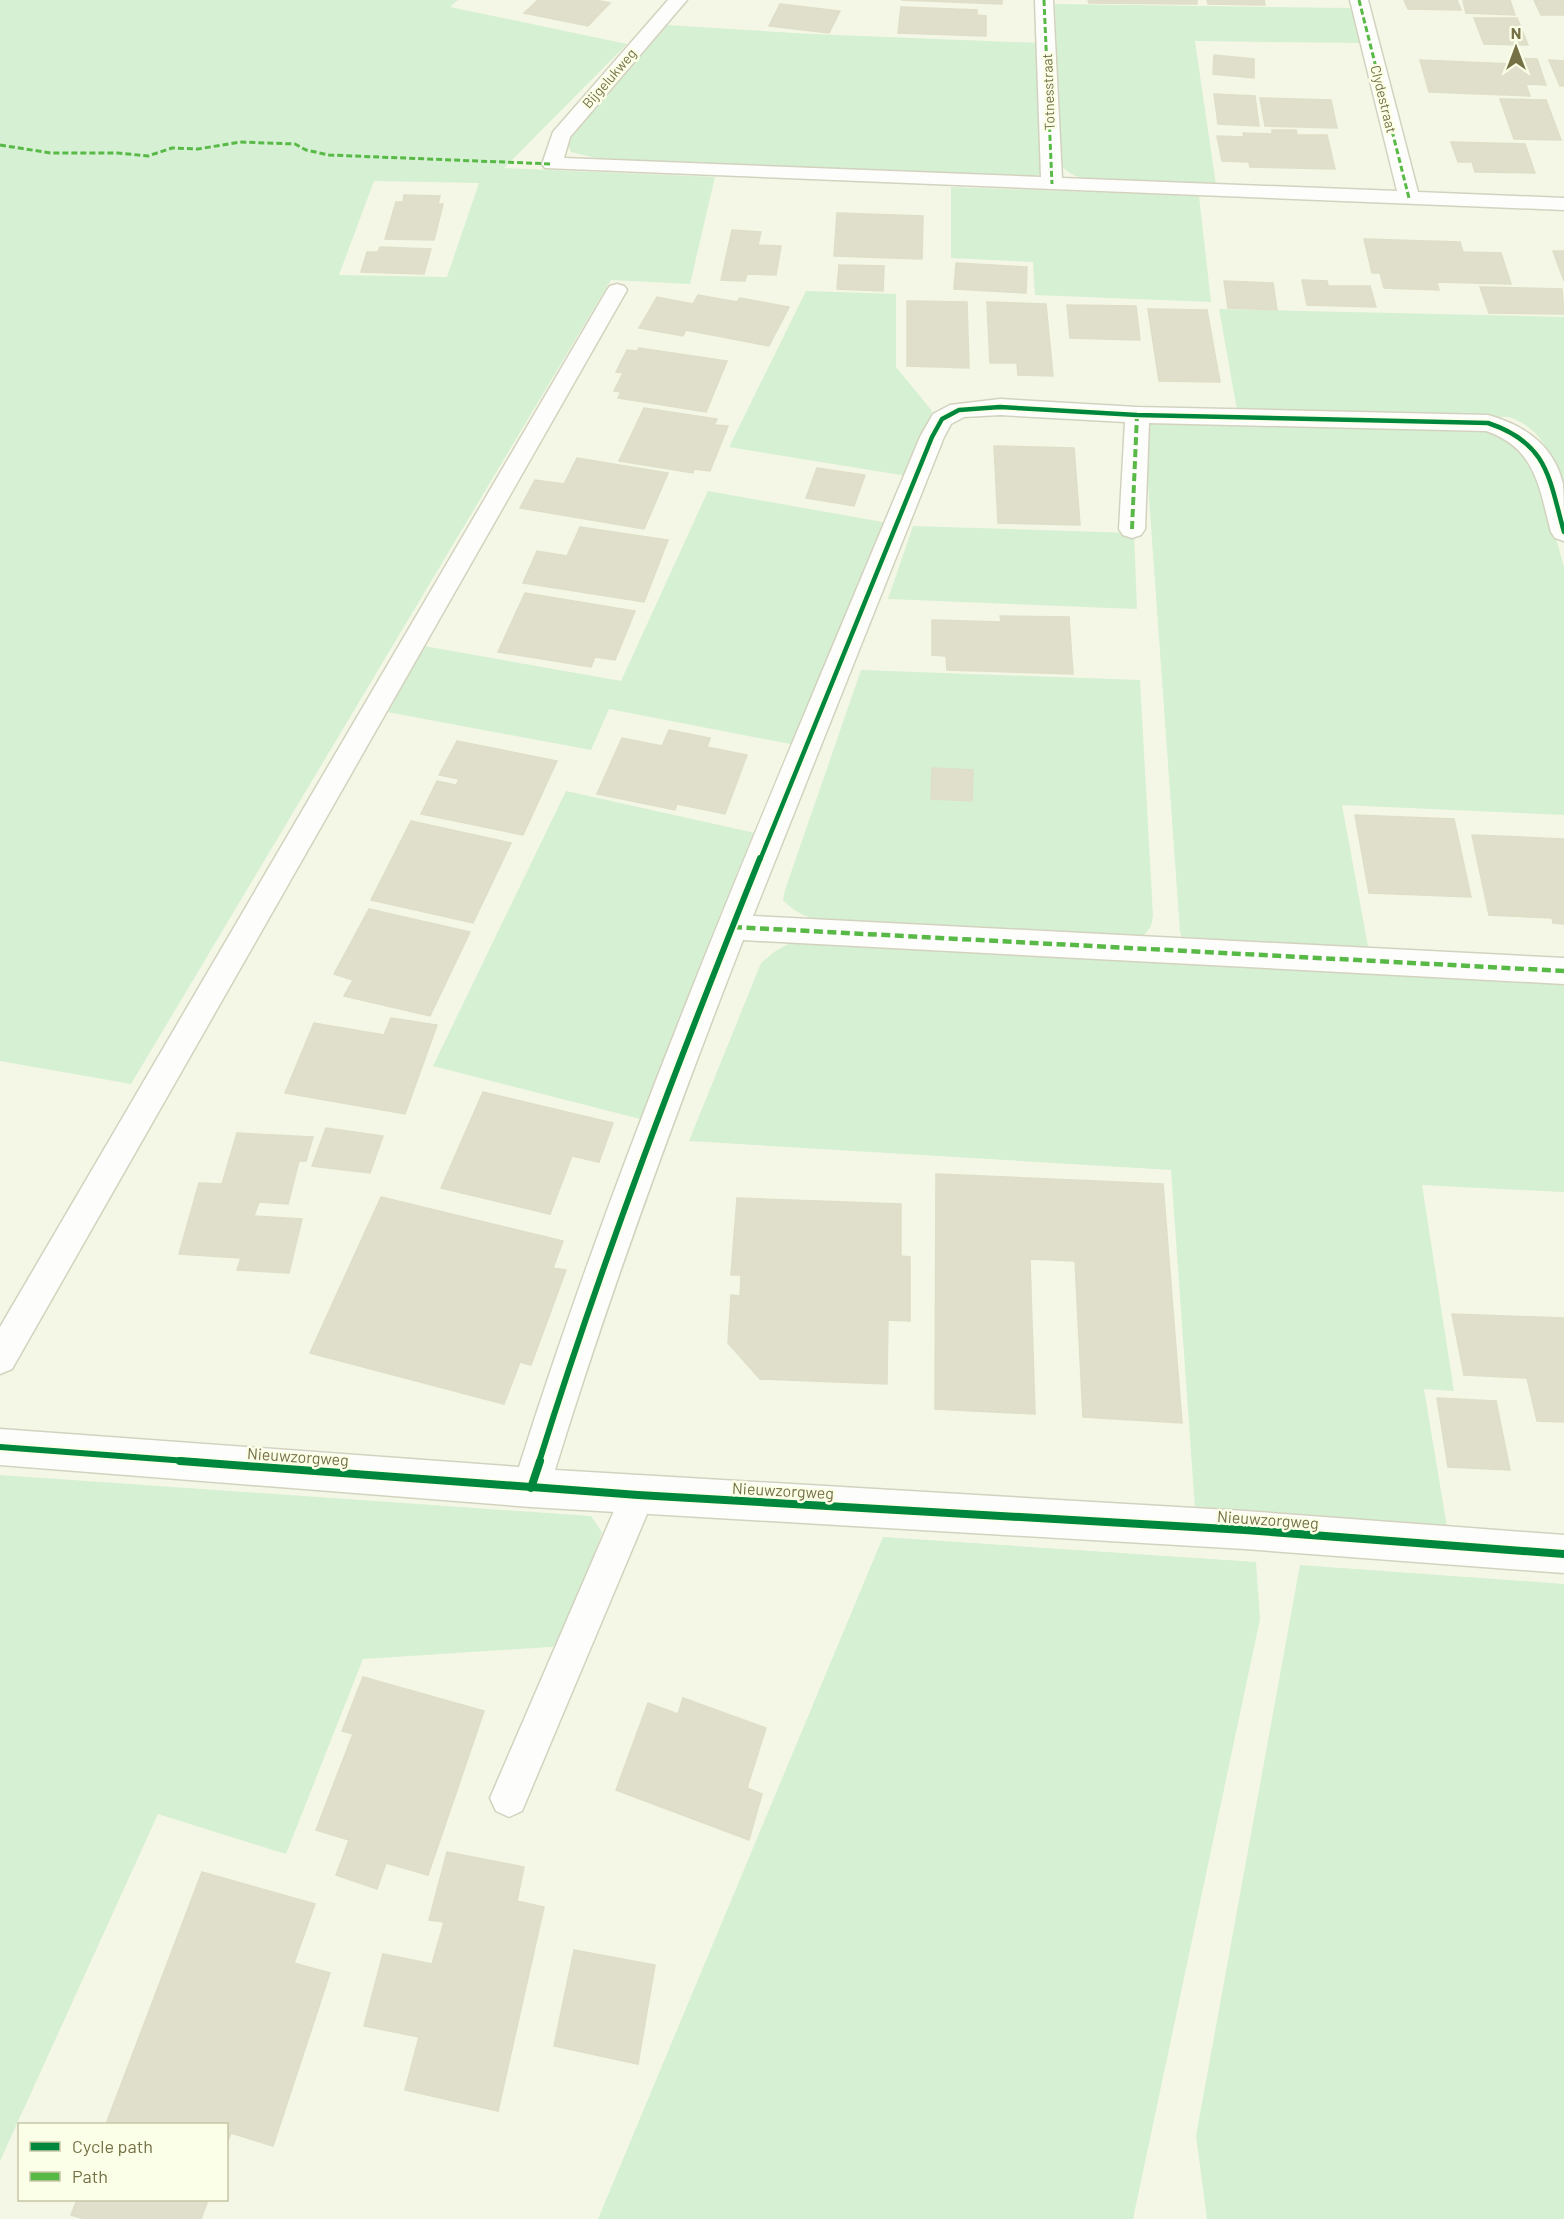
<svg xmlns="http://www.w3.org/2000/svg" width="1564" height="2219" viewBox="0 0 1564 2219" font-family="Barlow,sans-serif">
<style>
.green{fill:#d6f0d3;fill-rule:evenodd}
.building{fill:#e0dfcb;stroke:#dfdec8;stroke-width:1.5}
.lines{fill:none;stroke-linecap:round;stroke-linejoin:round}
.service-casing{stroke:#d3d2bf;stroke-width:3}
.minor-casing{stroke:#d3d2bf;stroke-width:3}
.service{fill:#fdfefb;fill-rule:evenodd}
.minor{fill:#fdfefb;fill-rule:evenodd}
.quiet-far2{stroke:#58b947;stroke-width:3;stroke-dasharray:6 3;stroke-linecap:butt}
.quiet-far1{stroke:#58b947;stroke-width:4;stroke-dasharray:8 4;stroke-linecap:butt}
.quiet{stroke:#58b947;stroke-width:4.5;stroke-dasharray:9 4.5;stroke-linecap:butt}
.cycleway-far2-casing{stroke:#fcffe7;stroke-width:8}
.cycleway-far1-casing{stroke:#fcffe7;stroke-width:10}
.cycleway-casing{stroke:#fcffe7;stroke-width:11}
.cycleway-far2{stroke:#00873e;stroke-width:4.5}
.cycleway-far1{stroke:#00873e;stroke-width:6}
.cycleway{stroke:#00873e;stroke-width:8}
.labels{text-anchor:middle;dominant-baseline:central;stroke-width:5;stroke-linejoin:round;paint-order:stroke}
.far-street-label{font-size:14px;fill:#757046;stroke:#fcffe7}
.street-label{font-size:16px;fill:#757046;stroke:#fcffe7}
</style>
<rect width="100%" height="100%" fill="#f4f7e6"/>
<g class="green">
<path d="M0 0H458L450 7 627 44 504 168 715 177 690 284 611 280 131 1084 0 1061ZM374 181 479 183 447 277 339 275Z"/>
<path d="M1055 4 1354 8 1361 43 1195 41 1216 185 1094 181C1080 178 1070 176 1061 165Z"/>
<polygon points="667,25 812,34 1040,43 1043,174 1020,179 596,158 571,152 568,144 569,136 623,69"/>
<polygon points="951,187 1199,196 1211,302 1035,295 1033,262 951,258"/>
<polygon points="806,291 896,294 896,367 932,411 907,476 729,447"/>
<path d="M1219 309 1564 317V500C1554 463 1548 431 1509 417L1237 410Z"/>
<polygon points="1148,421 1461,429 1491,432 1512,439 1536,468 1564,567 1564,815 1342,805 1369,952 1183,940 1180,932 1144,428"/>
<polygon points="708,491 894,524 816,749 609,709 591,750 387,712 424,646 621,681"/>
<polygon points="913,526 1134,533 1137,609 888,599"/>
<path d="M861 670 1140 680 1153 916 1151 926 1143 937 828 923C809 918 796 914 783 900L785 890Z"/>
<polygon points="566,791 777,838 668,1126 433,1066"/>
<polygon points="792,942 1564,980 1564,1192 1422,1185 1454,1391 1424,1389 1447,1527 1195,1508 1171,1170 689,1141 761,963 774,952"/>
<polygon points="0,1475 591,1516 602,1532 565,1646 363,1659 286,1854 158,1814 0,2161"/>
<polygon points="883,1537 1256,1562 1260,1619 1133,2219 598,2219"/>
<polygon points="1300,1565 1564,1584 1564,2219 1207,2219 1196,2136"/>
</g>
<g class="building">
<polygon points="538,0 596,0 610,3 588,26 524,13"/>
<polygon points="901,0 1002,0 1002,4"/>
<polygon points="1088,0 1197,0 1197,4 1089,3"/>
<polygon points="1207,0 1264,0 1265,5 1208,4"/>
<polygon points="1404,0 1457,0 1461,10 1408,9"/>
<polygon points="1473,0 1510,0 1515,15 1466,13 1463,1"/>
<polygon points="1534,0 1564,0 1564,15 1541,15"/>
<polygon points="780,4 840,11 829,33 769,26"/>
<polygon points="901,7 977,10 977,15 986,16 986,36 898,33"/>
<polygon points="1474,18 1517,18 1528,45 1484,44"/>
<polygon points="1214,55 1254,59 1254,78 1213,74"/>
<polygon points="1511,58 1537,59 1546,85 1526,84 1530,96 1429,92 1420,60 1513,64"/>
<polygon points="1549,60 1564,61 1564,86 1560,86"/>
<polygon points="1214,94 1255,96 1259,126 1218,124"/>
<polygon points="1260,98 1331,100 1337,128 1265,126"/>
<polygon points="1500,99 1546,100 1561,140 1514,139"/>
<polygon points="1272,130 1296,130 1297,135 1327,135 1335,169 1250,167 1249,162 1222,161 1217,136 1244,137 1243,133 1272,134"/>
<polygon points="1451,142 1525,144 1535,173 1475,172 1472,162 1458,162"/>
<polygon points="404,195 440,196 438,204 443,204 434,240 385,239 396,202 403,202"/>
<polygon points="837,213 923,216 922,259 834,256"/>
<polygon points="732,230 761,232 758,245 781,246 776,275 747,274 745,281 721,280"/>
<polygon points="1364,239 1460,242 1463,252 1501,253 1511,284 1437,282 1439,290 1384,288 1380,273 1372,273"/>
<polygon points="380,247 431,249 424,274 361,272 367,252 378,252"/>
<polygon points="1553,251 1564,251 1564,281"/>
<polygon points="956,263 1027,267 1026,293 954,289"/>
<polygon points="839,265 884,266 883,291 837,289"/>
<polygon points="1302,280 1327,281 1328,286 1370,286 1376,307 1307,305"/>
<polygon points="1224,281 1273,283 1277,310 1228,308"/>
<polygon points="1480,287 1562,289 1564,314 1489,313"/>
<polygon points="698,295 737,302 740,298 789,307 769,346 686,330 683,336 639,328 657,297 693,304"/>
<polygon points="907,301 967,302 969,368 907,366"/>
<polygon points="987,302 1046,304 1053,376 1018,375 1017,363 990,363"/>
<polygon points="1067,305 1136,306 1140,340 1070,338"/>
<polygon points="1148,309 1207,310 1220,382 1159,381"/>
<polygon points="639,348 727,361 706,412 618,398 621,392 614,391 623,373 616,372 627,350 637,351"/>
<polygon points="644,408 717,419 714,425 728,426 710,471 694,469 693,473 619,461"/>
<polygon points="994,446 1074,448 1080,525 998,523"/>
<polygon points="577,458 668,473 644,529 520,508 535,480 564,484"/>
<polygon points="817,468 865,475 854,506 806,498"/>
<polygon points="580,527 668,540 644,602 523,583 537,551 567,556"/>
<polygon points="525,593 635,611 615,660 595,657 591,667 498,652"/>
<polygon points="1000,616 1069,617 1073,674 947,670 946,656 932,655 932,620 1001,622"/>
<polygon points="669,730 710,738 707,747 747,755 725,814 677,804 675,810 597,794 622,738 662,746"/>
<polygon points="457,741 557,761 523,835 421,814 437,781 456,785 459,779 439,775"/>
<polygon points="932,768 973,770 972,801 931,799"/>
<polygon points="1355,815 1454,819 1471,897 1369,893"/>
<polygon points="411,821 511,843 473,923 371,900"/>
<polygon points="1472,835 1564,839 1564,924 1553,923 1552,918 1489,915"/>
<polygon points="369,909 470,932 430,1016 344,996 353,980 334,974"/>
<polygon points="391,1018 437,1025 405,1114 285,1093 314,1023 384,1035"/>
<polygon points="483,1092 613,1123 599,1162 572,1156 550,1214 441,1188"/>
<polygon points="326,1128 383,1136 370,1173 312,1166"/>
<polygon points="237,1133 313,1137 306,1161 299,1161 288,1204 259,1202 254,1216 302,1219 289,1273 237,1270 241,1258 179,1254 199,1183 222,1184"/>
<polygon points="936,1174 1163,1184 1182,1423 1083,1417 1075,1261 1030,1259 1035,1414 935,1409"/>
<polygon points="381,1197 563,1241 553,1268 566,1270 531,1365 520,1362 504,1404 310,1353"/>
<polygon points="737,1198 901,1204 901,1256 910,1257 910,1321 888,1320 887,1384 760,1379 728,1343 731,1295 740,1296 741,1275 731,1275"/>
<polygon points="1452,1314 1564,1318 1564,1422 1537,1421 1527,1378 1464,1375"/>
<polygon points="1437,1398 1496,1401 1510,1470 1448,1467"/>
<polygon points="363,1677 484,1711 428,1875 386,1863 377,1889 336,1875 349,1840 316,1830 353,1734 342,1731"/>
<polygon points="683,1698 766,1728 747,1788 762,1794 749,1840 616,1790 648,1703 678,1714"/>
<polygon points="447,1852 524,1867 517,1901 544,1907 498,2111 405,2090 419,2037 364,2026 383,1954 432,1964 444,1922 429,1920"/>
<polygon points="202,1872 315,1904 294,1963 330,1973 273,2146 231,2133 226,2147 226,2124 106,2124"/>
<polygon points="574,1950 655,1965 638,2064 554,2046"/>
<polygon points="77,2200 208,2200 201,2219 85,2219 71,2215"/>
</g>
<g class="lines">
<defs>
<g id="service">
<polygon points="617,284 624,286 627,290 12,1369 0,1374 0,1327 607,290 610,286"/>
<polygon points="638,1478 650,1483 655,1495 522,1811 509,1817 496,1811 490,1798 626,1483"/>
</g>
<g id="minor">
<polygon points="668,0 687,0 570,137 564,158 1041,177 1035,0 1053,0 1062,178 1397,191 1350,0 1368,0 1418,192 1564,198 1564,210 545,168 542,164 553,132"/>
<path d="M1000 399 1137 407 1488 415C1524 425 1554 445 1563 484 1564 501 1564 523 1564 541L1555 538 1551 532C1539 487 1536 448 1486 431L1149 423 1145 529 1141 535 1132 538 1123 535 1119 529 1125 422 1000 415 964 417 951 424 944 437 753 916 1564 958V984L743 940C675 1115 610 1291 555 1470L1245 1511 1564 1535V1573L1245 1549 531 1507 0 1465V1429L519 1467C630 1116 779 777 920 437L933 414 950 405Z"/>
</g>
</defs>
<use href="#service" class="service-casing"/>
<use href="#minor" class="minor-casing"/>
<use href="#service" class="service"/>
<use href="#minor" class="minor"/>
<g class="quiet-far2">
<polyline points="1044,0 1052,184"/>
<polyline points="1359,0 1409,198"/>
<polyline points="0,145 51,153 118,153 148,156 172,148 198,149 240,142 295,144 306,150 329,155 552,164"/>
</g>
<polyline class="quiet-far1" points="1132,529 1137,415"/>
<polyline class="quiet" points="733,927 1564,971"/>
<defs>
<path id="cycleway-far2" d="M760 860 932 437 942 419 959 410 1000 407 1137 415 1488 423C1548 443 1549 478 1564 532"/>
<g id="cycleway-far1">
<polyline points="0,1447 200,1462"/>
<path d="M539 1462C603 1257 680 1057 760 858"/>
</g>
<g id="cycleway">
<polyline points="180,1461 638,1495 1245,1530 1564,1554"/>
<polyline points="531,1488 540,1461"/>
</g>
</defs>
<use href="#cycleway-far2" class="cycleway-far2-casing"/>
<use href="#cycleway-far1" class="cycleway-far1-casing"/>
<use href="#cycleway" class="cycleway-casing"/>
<use href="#cycleway-far2" class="cycleway-far2"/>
<use href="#cycleway-far1" class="cycleway-far1"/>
<use href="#cycleway" class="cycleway"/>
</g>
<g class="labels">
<g class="far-street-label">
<text transform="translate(609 78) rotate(-49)">Bijgelukweg</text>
<text transform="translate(1048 92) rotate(-92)">Totnesstraat</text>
<text transform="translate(1384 99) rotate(76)">Clydestraat</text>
</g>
<g class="street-label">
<text transform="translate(298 1456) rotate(4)">Nieuwzorgweg</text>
<text transform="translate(783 1490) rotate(3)">Nieuwzorgweg</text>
<text transform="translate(1268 1519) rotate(4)">Nieuwzorgweg</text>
</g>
</g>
<rect x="18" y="2123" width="210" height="78" fill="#fcffe7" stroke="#c6c6a7" stroke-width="1.5"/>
<rect x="30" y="2142" width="30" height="9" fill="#00873e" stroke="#c6c6a7" stroke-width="1.5"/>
<text x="72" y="2153" font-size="18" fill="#757046">Cycle path</text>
<rect x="30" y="2172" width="30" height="9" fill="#58b947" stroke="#c6c6a7" stroke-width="1.5"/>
<text x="72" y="2183" font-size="18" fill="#757046">Path</text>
<g transform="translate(1516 48)" stroke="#fcffe7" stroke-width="4.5" paint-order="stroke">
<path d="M0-4.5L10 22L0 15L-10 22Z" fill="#757046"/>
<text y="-9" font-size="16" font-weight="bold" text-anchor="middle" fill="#757046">N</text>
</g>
</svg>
